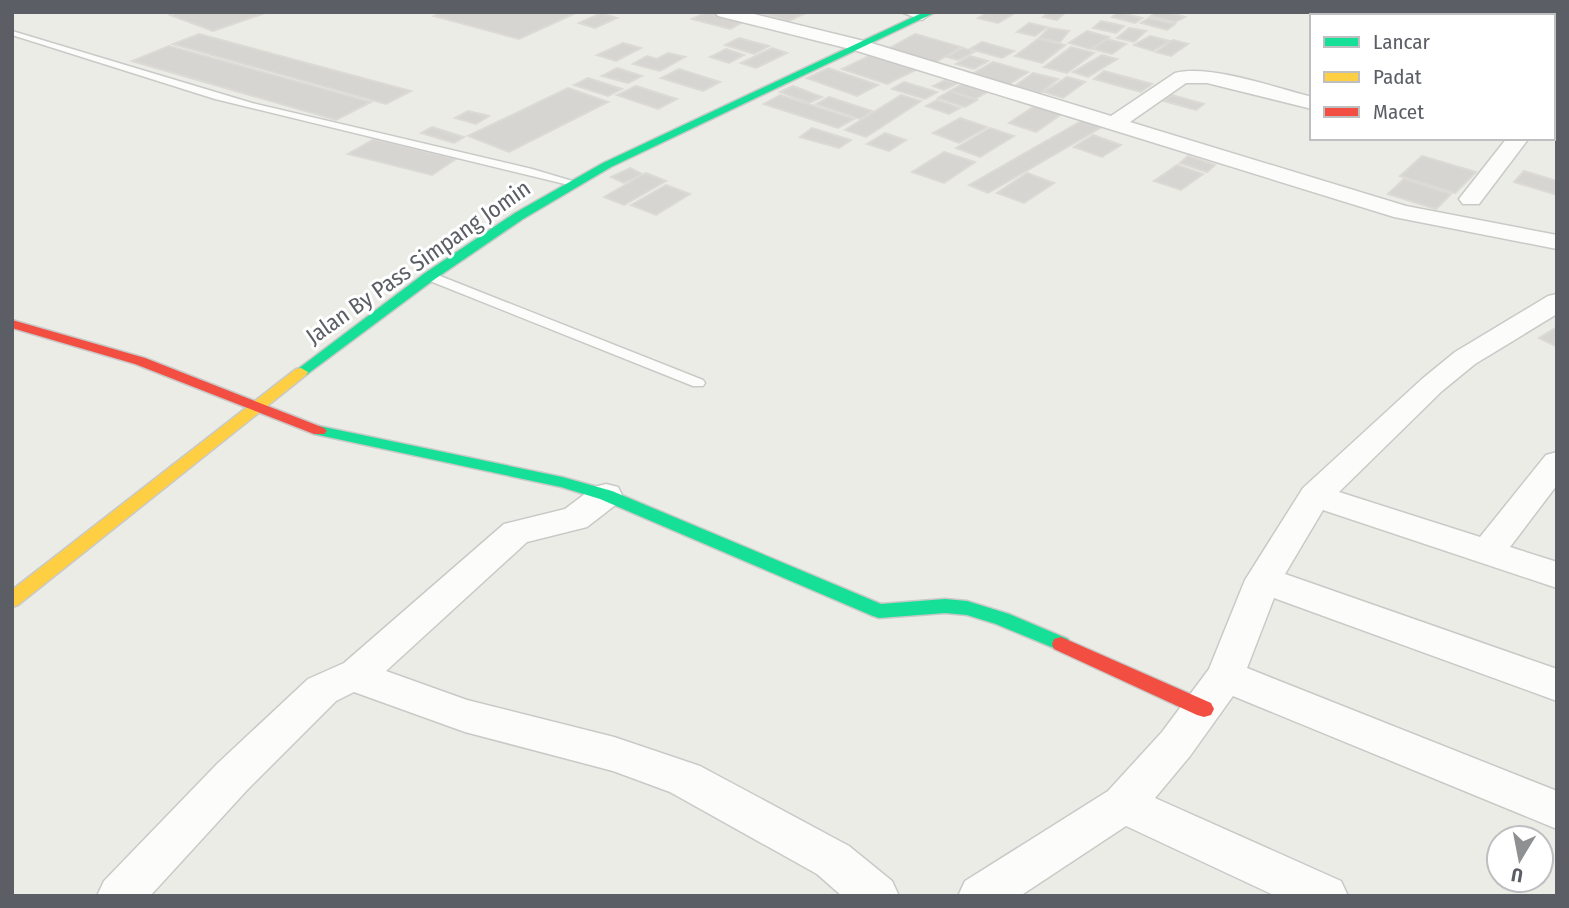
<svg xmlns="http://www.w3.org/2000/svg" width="1569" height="908" viewBox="0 0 1569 908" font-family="'Fira Sans Condensed',sans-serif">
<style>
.building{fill:#d6d5d1;stroke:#dcdad5;stroke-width:2}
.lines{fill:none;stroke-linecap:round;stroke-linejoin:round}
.lane-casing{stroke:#c9cac8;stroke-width:3}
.street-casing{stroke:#c9cac8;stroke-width:3}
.fast-casing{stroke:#c8c9c8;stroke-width:3}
.slow-casing{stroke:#c8c9c8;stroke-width:3}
.jam-casing{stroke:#c8c9c8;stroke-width:3}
.lane{fill:#fcfcfb;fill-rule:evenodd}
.street{fill:#fcfcfb;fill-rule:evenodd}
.fast{fill:#16e098;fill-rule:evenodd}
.slow{fill:#ffcf43;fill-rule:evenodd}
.jam{fill:#f24e42;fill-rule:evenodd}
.labels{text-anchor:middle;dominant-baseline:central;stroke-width:6;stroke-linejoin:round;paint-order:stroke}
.street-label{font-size:23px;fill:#5b5f65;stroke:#fff}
</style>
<rect width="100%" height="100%" fill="#ecece6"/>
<g class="building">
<polygon points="177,12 268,12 213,31 170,15"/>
<polygon points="443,12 578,12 519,39 434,16"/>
<polygon points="707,12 710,12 745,21 730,29 692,19"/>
<polygon points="757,12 803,12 806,13 789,21"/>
<polygon points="988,12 1017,12 998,23 978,18"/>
<polygon points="1049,12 1066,12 1057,20 1043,17"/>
<polygon points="1118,12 1142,18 1135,23 1112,17"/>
<polygon points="1157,12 1168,12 1185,17 1175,22 1151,16"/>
<polygon points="601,13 617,18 595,28 579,23"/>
<polygon points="1149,18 1175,24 1167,30 1141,23"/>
<polygon points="1101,21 1124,26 1116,33 1093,28"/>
<polygon points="1029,23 1047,27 1035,36 1017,32"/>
<polygon points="1049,28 1069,31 1060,42 1039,38"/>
<polygon points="1129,28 1146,31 1134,42 1117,38"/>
<polygon points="1087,31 1109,37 1090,49 1069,43"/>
<polygon points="199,34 411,91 386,104 173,44"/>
<polygon points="915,34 961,47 933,64 886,50"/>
<polygon points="1150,36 1169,41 1153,51 1134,45"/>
<polygon points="739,38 769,46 754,54 725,45"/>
<polygon points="1038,39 1065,45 1042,63 1015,56"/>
<polygon points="1107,39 1126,44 1112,54 1093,49"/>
<polygon points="1173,40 1188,44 1171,56 1156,52"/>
<polygon points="982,42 1014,51 1002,58 970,49"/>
<polygon points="623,43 641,48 616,61 597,55"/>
<polygon points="169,46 371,102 336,120 132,61"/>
<polygon points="1071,47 1094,53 1067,73 1044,67"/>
<polygon points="772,48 787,53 756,68 741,63"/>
<polygon points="963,48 974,52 958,60 947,57"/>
<polygon points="726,49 744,55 729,63 710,57"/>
<polygon points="668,53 685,57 660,71 633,64 647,56 657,59"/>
<polygon points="875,53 920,68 887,84 842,69"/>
<polygon points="1102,55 1117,59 1088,77 1073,72"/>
<polygon points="970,56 988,61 974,69 956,64"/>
<polygon points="993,62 1028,72 1008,85 972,74"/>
<polygon points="617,68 642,76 628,83 602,76"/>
<polygon points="828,68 878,85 857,96 807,78"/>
<polygon points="679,69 720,82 703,91 661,78"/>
<polygon points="1104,71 1152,84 1141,92 1094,79"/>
<polygon points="1033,73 1058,79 1038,95 1012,88"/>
<polygon points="1067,77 1085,82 1063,98 1044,92"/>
<polygon points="588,78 622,89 608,96 574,85"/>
<polygon points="945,80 956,84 944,90 933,86"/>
<polygon points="904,82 937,92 925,99 892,89"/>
<polygon points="964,83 989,91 975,99 950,91"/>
<polygon points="636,86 677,99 658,109 617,95"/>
<polygon points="793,86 822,97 809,103 780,92"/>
<polygon points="568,88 608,102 509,152 468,136"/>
<polygon points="950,91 977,100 965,107 938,98"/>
<polygon points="780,95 854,119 838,128 764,104"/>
<polygon points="901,95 921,101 866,137 845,130"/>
<polygon points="1172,95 1204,104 1196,110 1164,101"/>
<polygon points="829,97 872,111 860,119 816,104"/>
<polygon points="937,100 960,108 949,114 926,106"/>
<polygon points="1036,105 1063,113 1036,132 1009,123"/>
<polygon points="468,111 489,116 476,124 455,118"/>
<polygon points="960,118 987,127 959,143 933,133"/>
<polygon points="1083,120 1102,127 988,193 969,185"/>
<polygon points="432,127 464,137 454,143 421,133"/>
<polygon points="812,128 851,140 839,148 800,137"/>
<polygon points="990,128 1014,136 980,157 956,148"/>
<polygon points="885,133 906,140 889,151 867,144"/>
<polygon points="1093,135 1121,145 1102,157 1074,147"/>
<polygon points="374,139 456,159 432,175 348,154"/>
<polygon points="944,152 975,162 944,183 912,172"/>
<polygon points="1188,156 1215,165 1207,172 1180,163"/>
<polygon points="1422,156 1476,172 1455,193 1400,176"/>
<polygon points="1177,165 1203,174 1181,190 1154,181"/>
<polygon points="630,168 642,174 624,183 611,177"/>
<polygon points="1524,171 1557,181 1557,195 1514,182"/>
<polygon points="646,173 666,181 624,205 604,197"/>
<polygon points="1027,173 1054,183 1024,203 997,193"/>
<polygon points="1404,179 1451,194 1436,209 1388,194"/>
<polygon points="666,185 690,194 656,215 631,205"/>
<polygon points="1557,327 1557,347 1539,338"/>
</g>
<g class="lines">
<defs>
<g id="lane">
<polygon points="901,12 915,12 926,17 922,20"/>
<polygon points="12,31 252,103 532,169 579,183 573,186 215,99 12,35"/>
<polygon points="430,272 703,380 705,383 703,386 693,386 425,279 425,273"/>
</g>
<g id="street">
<path d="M715 12H746L868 42 1111 116 1175 73C1210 64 1276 88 1312 97V109L1207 83H1186L1130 122 1406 206 1557 235V249L1394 217 854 50 718 16Z"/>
<polygon points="1494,12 1524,12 1527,16 1497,16"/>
<rect x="1553" y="19" width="4" height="10"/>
<polygon points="1557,85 1557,100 1553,101 1553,86"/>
<polygon points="1507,138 1529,138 1479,204 1463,204 1459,199"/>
<polygon points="1557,294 1557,314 1475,364 1442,391 1339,492 1480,537 1546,455 1557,452 1557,485 1510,547 1557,562 1557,588 1323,510 1285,574 1557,669 1557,701 1274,598 1247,668 1557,791 1557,829 1233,696 1190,756 1155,798 1341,881 1348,896 1276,896 1126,826 1020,896 958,896 965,881 1108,791 1162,732 1209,669 1245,580 1303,488 1422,379 1455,352 1548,296"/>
<polygon points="606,484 618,487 622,495 618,503 587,527 527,542 386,671 467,700 614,737 700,766 849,846 892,881 899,896 842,896 817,874 670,792 613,771 465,732 354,692 336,701 248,789 150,896 97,896 104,881 218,763 308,679 344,663 504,524 565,509 594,487"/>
</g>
<g id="fast">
<polygon points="924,12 936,12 611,167 523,219 435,279 306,375 301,376 294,372 425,273 515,213 603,163"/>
<polygon points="319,426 562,477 612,491 881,604 945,599 967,601 1009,614 1068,639 1070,644 1068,649 1061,651 996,624 967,615 945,613 879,618 873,616 600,499 561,487 314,434 311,431"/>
</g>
<polygon id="slow" points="301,368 308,372 306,375 18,605 12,607 12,590 296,369"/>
<g id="jam">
<polygon points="12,320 145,358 324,428 327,431 324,434 314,434 135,364 12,328"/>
<polygon points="1061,637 1211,703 1214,709 1211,715 1204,717 1197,715 1054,649 1052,644 1054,639"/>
</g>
</defs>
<use href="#lane" class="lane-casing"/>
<use href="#street" class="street-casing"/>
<use href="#fast" class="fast-casing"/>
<use href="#slow" class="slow-casing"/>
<use href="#jam" class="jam-casing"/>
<use href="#lane" class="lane"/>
<use href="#street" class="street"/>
<use href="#fast" class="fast"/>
<use href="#slow" class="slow"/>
<use href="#jam" class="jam"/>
</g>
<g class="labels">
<g class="street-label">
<text transform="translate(418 262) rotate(-35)">Jalan By Pass Simpang Jomin</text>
</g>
</g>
<rect width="1569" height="908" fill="none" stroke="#5b5f65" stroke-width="28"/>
<rect x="1310" y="14" width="245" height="126" fill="#ffffff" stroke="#bdbfc1" stroke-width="2"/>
<rect x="1324" y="37" width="35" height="10" fill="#16e098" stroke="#bdbfc1" stroke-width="2"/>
<text x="1373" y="49" font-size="21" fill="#5b5f65">Lancar</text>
<rect x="1324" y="72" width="35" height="10" fill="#ffcf43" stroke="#bdbfc1" stroke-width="2"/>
<text x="1373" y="84" font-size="21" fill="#5b5f65">Padat</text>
<rect x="1324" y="107" width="35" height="10" fill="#f24e42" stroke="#bdbfc1" stroke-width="2"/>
<text x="1373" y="119" font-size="21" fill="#5b5f65">Macet</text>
<g transform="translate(1520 859) rotate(190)"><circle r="33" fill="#ffffff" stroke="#bdbfc1" stroke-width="2"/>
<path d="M0-5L12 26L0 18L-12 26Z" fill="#8e9092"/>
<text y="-10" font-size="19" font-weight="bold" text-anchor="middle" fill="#5b5f65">U</text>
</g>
</svg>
